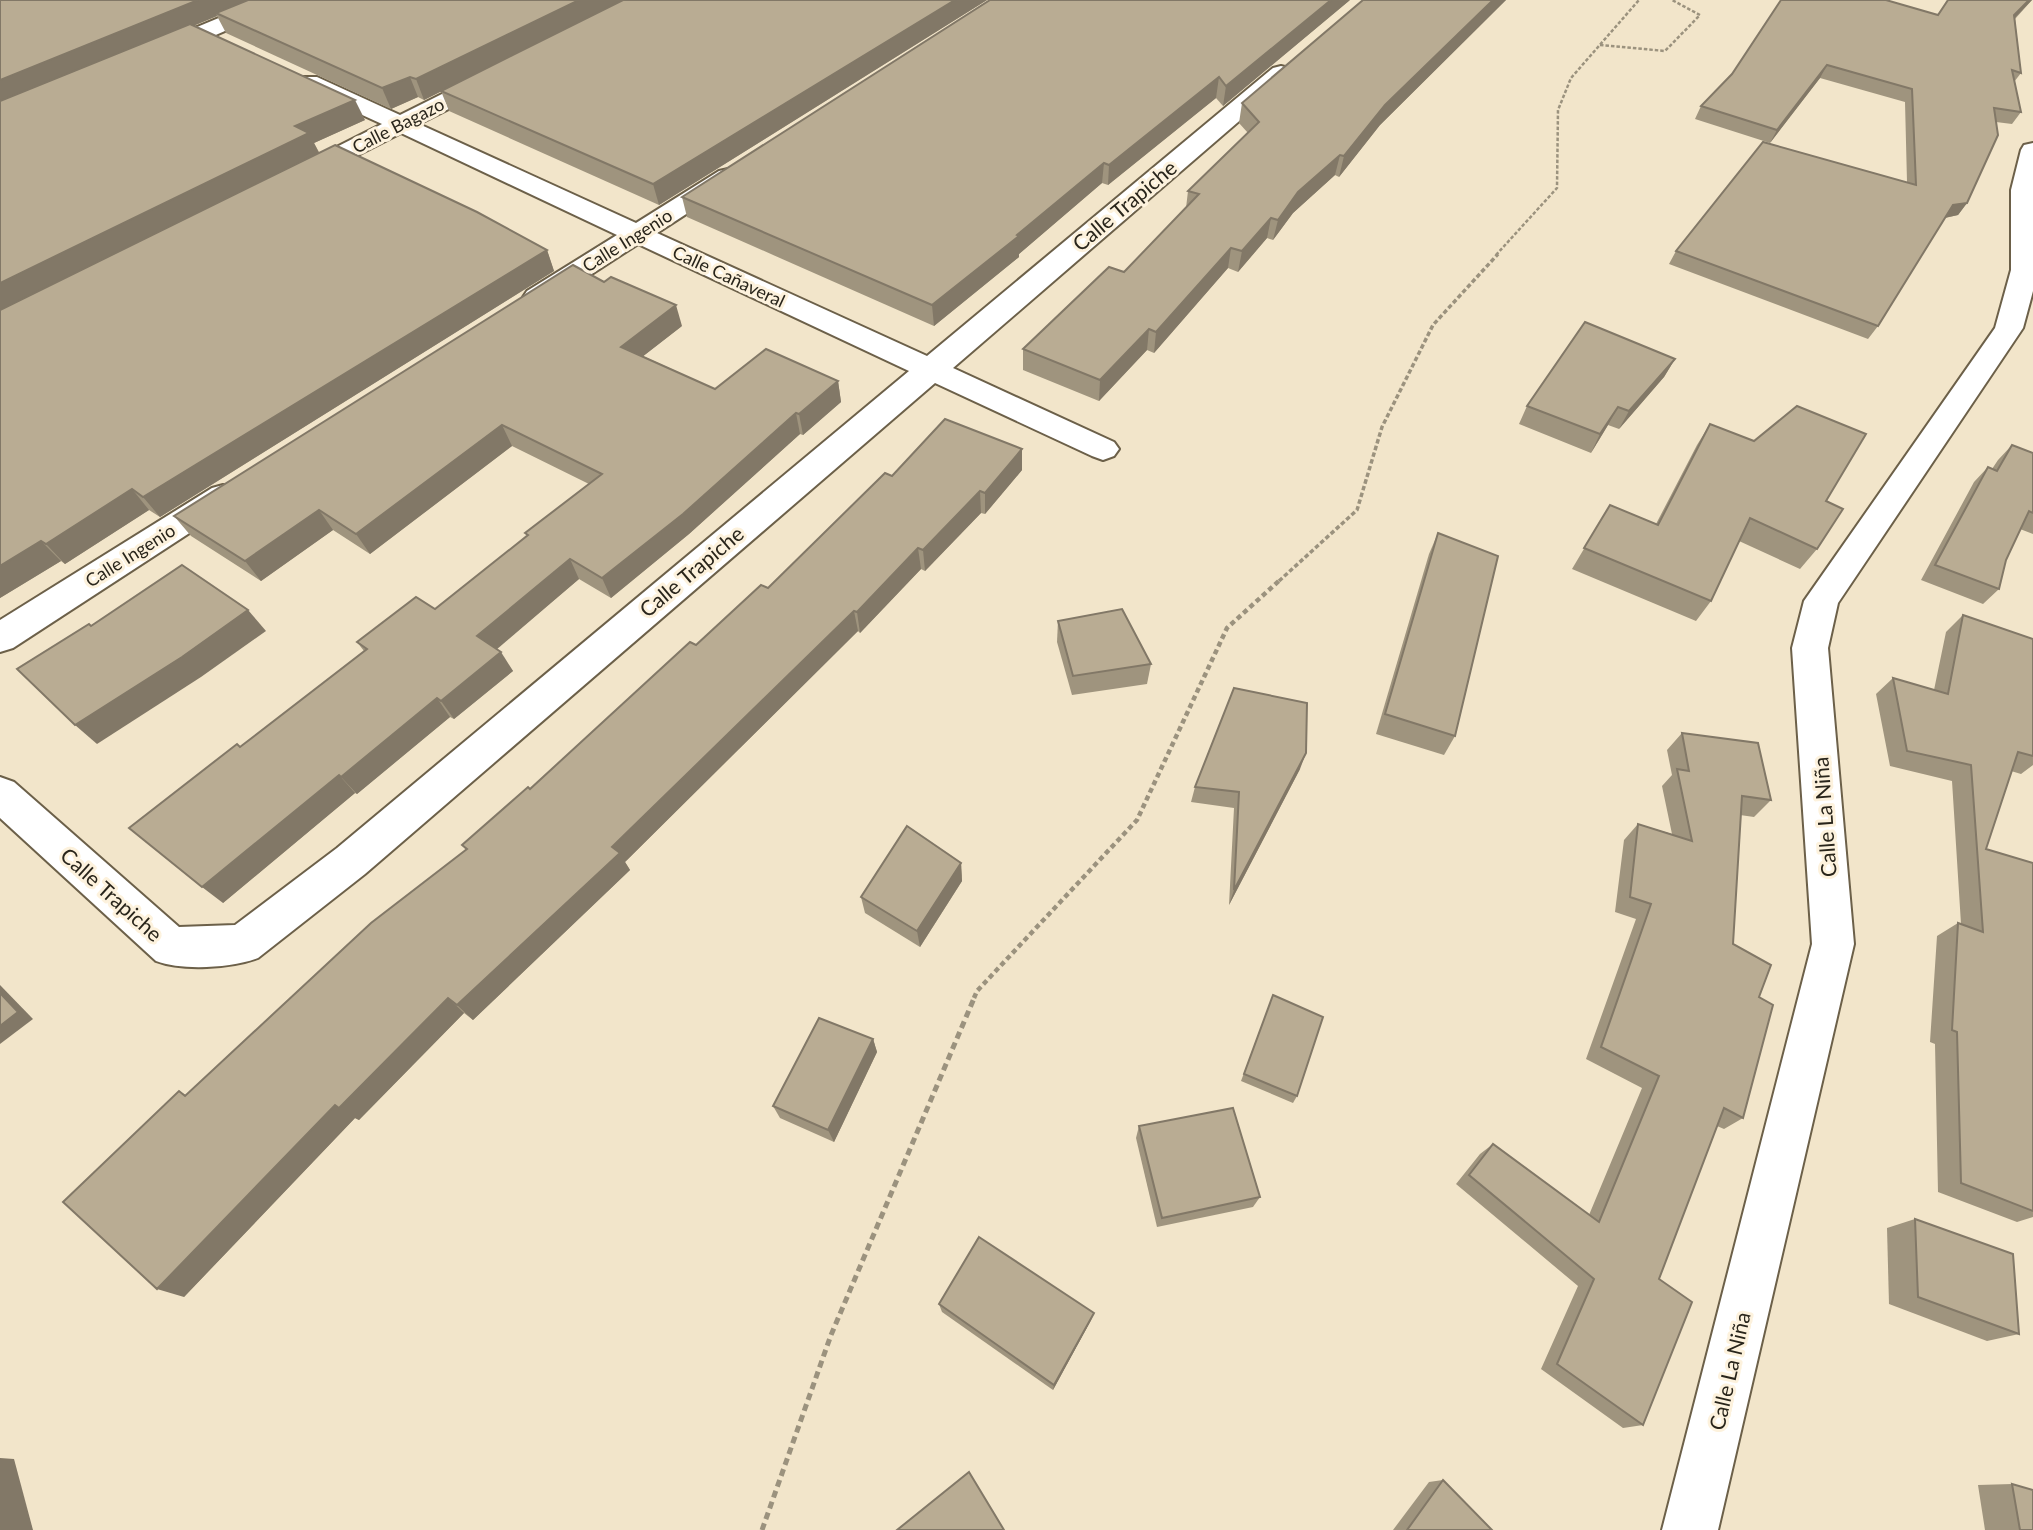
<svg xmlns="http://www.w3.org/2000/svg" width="2033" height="1530" viewBox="0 0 2033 1530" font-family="Lato,sans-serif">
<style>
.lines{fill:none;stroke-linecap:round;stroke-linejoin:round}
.minor-casing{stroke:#6c6049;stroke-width:4}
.path-far3{stroke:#9b927e;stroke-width:2.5;stroke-dasharray:3.5 2;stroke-linecap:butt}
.path-far2{stroke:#9b927e;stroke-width:3.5;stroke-dasharray:4.5 2.5;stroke-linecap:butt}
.path-far1{stroke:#9b927e;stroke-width:4.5;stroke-dasharray:5 3.5;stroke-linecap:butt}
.path{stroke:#9b927e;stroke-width:5;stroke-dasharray:7 4.5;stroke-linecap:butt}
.minor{fill:#fff;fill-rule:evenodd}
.wall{fill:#9f947e}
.shaded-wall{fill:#827867}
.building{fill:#b9ac93;stroke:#827867;stroke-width:2}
.labels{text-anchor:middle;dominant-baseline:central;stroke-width:6;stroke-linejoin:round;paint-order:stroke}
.far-street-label{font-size:18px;fill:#29251b;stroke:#fdf2dd}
.street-label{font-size:21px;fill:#29251b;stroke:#fdf2dd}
</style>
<rect width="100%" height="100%" fill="#f2e5ca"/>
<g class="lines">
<defs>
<g id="minor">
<polygon points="262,0 290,0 287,4 165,57 149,57 146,52 149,47"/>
<path d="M1281 66 1289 68 1292 73 1289 78 953 368 1114 442 1119 449 1114 456 1103 460 1092 456 935 383 365 874 258 958C232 968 182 971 156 961L0 818V777L14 782 179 927 235 925 337 848 909 371 638 244 547 303 537 305 527 303 523 297 527 291 617 235 401 133 311 179 302 181 293 179 290 174 293 169 382 124 301 87 298 82 301 77H317L400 115 484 73H500L503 78 500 83 419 124 636 223 719 171 728 169 737 171 740 176 737 181 657 233 927 356 1273 68Z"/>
<polygon points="2033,143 2033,291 2023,328 1838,603 1828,648 1854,944 1718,1530 1662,1530 1812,944 1792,648 1804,601 1995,328 2011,270 2011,190 2021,150 2024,145"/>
<polygon points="223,485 234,488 239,496 234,504 13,648 0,652 0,620 212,488"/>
</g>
</defs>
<use href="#minor" class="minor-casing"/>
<g class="path-far3">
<polyline points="1600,45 1665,51 1700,15 1672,0"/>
<polyline points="1496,255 1557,188 1558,110 1571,78 1639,0"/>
</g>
<polyline class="path-far2" points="1279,581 1357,510 1382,427 1433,325 1498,254"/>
<polyline class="path-far1" points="974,998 977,991 1137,820 1227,628 1281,579"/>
<polyline class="path" points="762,1530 831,1335 975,996"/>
<use href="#minor" class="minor"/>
</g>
<g class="wall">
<polygon points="0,0 987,0 659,205 449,111 441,91 513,55 424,100 418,97 391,109 226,33 217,16 193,26 365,120 314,143 319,152 547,250 554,271 160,517 149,510 65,564 61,561 0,598"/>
<polygon points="1350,0 1223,106 1216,98 1108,185 1102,183 1019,254 1019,257 934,326 687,217 682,197"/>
<polygon points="1363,0 1506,0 1380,125 1339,177 1335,175 1293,213 1273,240 1267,238 1238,272 1228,268 1154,353 1147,350 1099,401 1023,370 1023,349 1124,272 1186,208 1188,191 1248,133 1239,123 1242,103"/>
<polygon points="1948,0 2032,0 2015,19 2021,73 2014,82 2021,112 2012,124 1996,122 1967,203 1958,215 1945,218 1878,326 1868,339 1669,264 1676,251 1907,182 1905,102 1820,78 1770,143 1695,119 1701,106 1938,15"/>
<polygon points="682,326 643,356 715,389 838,381 841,402 803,435 800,434 689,534 611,598 579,579 496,649 513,671 454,719 450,717 357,794 355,793 223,903 240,747 364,651 357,642 435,609 527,536 525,533 589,484 512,446 370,554 333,530 261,581 191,536 174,516"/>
<polygon points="1675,359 1664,377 1619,429 1608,425 1591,453 1519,424 1527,406"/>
<polygon points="1710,424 1826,501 1817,549 1800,569 1739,541 1711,601 1696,621 1572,569 1610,505 1656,524 1697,445"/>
<polygon points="2012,445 2033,453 2033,534 2020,529 2006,560 1999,589 1983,604 1921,580 1974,482 1988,467 1992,469 1998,460"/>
<polygon points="1022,470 985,514 981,513 925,571 921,569 860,633 858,631 625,862 630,870 473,1020 464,1013 359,1120 355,1118 184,1297 179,1091 186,1095 466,850 462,845 530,789 696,645 768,588 892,476"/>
<polygon points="1438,533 1455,736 1444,755 1376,734 1429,554"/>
<polygon points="1963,615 2033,639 2033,765 2021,774 2011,771 1986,849 2033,863 2033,1217 2017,1222 1938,1192 1935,1044 1930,1042 1937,936 1958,923 1961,924 1952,781 1890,766 1876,694 1893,678 1934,690 1946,632"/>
<polygon points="1058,621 1151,664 1147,684 1072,695 1057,642"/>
<polygon points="1682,733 1771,800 1754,817 1740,815 1733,944 1759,997 1743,1118 1724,1129 1717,1126 1659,1279 1643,1425 1623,1428 1541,1369 1578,1286 1456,1184 1480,1154 1493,1144 1589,1215 1642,1088 1586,1059 1636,919 1615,912 1624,840 1638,824 1672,834 1662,786 1672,775 1667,750"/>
<polygon points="1300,769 1229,905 1234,808 1191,802 1195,787"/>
<polygon points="961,863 962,881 920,947 865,913 861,897"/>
<polygon points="1273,995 1297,1096 1293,1103 1241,1081"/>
<polygon points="873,1039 877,1052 834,1142 780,1118 773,1106"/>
<polygon points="1139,1126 1260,1197 1253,1207 1157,1227 1136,1138"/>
<polygon points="1915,1219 2019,1334 1987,1341 1889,1304 1887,1228"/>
<polygon points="939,1304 1091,1320 1053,1390 942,1312"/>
<polygon points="1443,1480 1492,1530 1393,1530 1429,1482"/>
<polygon points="2012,1484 2033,1530 1985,1530 1978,1485"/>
</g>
<g class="shaded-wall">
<polygon points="198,0 255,0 216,13 217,16 0,106 0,80"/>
<polygon points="579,0 624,0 424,100 416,79"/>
<polygon points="955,0 987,0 659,205 653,184"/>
<polygon points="1331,0 1350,0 1223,106 1226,86"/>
<polygon points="1493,0 1506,0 1380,125 1339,177 1344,156 1385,105"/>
<polygon points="2029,0 2032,0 2006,27 2014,15"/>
<polygon points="1827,65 1820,78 1770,143 1777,130"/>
<polygon points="410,77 418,97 391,109 382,88"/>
<polygon points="1219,77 1216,98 1108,185 1109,165"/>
<polygon points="355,100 365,120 314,143 319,153 0,312 0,283 295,126"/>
<polygon points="1340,155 1335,175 1293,213 1273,240 1278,220 1298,192"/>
<polygon points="1104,163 1102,183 1019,254 1019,257 934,326 932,305"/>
<polygon points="1967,203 1958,215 1944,218 1953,205"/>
<polygon points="1271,218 1267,238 1238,272 1242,251"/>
<polygon points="1231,248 1228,268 1154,353 1156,332"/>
<polygon points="547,250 554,271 160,517 143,497"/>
<polygon points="676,305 682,326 628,368 621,347"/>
<polygon points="1149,329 1147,350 1099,401 1100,380"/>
<polygon points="1675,359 1664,377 1619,429 1629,411"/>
<polygon points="838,381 841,402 803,435 799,414"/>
<polygon points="1618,407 1608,425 1591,453 1600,434"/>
<polygon points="796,413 800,434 689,534 611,598 602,578"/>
<polygon points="502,425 512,446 370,554 356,534"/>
<polygon points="1022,449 1022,470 985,514 985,493"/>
<polygon points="132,489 149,510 65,564 46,544"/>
<polygon points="980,491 981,513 925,571 923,550"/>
<polygon points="319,510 333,530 261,581 245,561"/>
<polygon points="41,541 61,561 0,598 0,566"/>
<polygon points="918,548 921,569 860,633 857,612"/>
<polygon points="570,559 579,579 489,656 477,636"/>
<polygon points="248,610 266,631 201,677 97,744 75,725"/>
<polygon points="854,611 858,631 625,862 630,870 473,1020 457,1005 612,847"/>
<polygon points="501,652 513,671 454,719 441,701"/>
<polygon points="437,698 450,717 357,794 341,777"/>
<polygon points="1306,753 1300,769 1229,905 1234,890"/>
<polygon points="339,775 355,793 223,903 202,887"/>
<polygon points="961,863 962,881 920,947 917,931"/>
<polygon points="0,985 33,1019 0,1044"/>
<polygon points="448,998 464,1013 359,1120 355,1118 184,1297 157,1289 335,1105"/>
<polygon points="873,1039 877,1052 834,1142 828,1130"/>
<polygon points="1094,1313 1091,1320 1053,1390 1054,1385"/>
<polygon points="0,1458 14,1459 33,1530 0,1530"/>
</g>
<g class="building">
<polygon points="0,0 198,0 0,80"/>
<polygon points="248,0 579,0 416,79 410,77 382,88 216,13"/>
<polygon points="623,0 955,0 653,184 441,91"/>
<polygon points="990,0 1331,0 1226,86 1219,77 1109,165 1104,163 1017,235 1019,236 932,305 682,197"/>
<polygon points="1363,0 1493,0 1385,105 1344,156 1340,155 1298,192 1278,220 1271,218 1242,251 1231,248 1156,332 1149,329 1100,380 1023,349 1109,267 1124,272 1199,194 1188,191 1259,122 1242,103"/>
<polygon points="1781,0 1886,0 1938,15 1948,0 2029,0 2014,15 2021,73 2012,70 2021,112 1994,108 1998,135 1967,203 1953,205 1878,326 1676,251 1763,142 1916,185 1912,89 1827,65 1777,130 1701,106 1732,74"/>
<polygon points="190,24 355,100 295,126 309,133 0,283 0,101"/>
<polygon points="335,145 477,212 547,250 143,497 132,489 46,544 41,541 0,566 0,310"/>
<polygon points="573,265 604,282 611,277 676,305 621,347 715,389 766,349 838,381 799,414 796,413 683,514 602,578 570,559 477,636 501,652 441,701 437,698 341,777 339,775 202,887 129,828 237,744 240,747 367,649 357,642 416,597 435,609 528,535 525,533 602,474 502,425 356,534 319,510 245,561 174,516"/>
<polygon points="1585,322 1675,359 1629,411 1618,407 1600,434 1527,406"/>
<polygon points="1797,406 1866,434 1826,501 1843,509 1817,549 1750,518 1711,601 1584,548 1610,505 1658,525 1710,424 1754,441"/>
<polygon points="945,419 1022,449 985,493 980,491 923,550 918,548 857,612 854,611 612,847 620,853 457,1005 448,998 339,1108 335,1105 157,1289 63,1202 179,1091 185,1096 371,923 467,849 462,845 528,787 530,789 690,642 696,645 761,585 768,588 885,473 892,476"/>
<polygon points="2012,445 2033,453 2033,513 2029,511 2006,560 1999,589 1935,565 1988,467 1997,471"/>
<polygon points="1438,533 1498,556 1455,736 1385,714"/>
<polygon points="182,565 248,610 182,657 75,725 17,669 89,624 91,626"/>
<polygon points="1122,609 1151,664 1073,676 1058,621"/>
<polygon points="1963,615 2033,639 2033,756 2018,752 1986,849 2033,863 2033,1211 1961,1183 1957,1032 1952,1030 1958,923 1983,932 1971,765 1907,751 1893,678 1948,694"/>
<polygon points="1234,688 1307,703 1306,753 1234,890 1239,792 1195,787"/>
<polygon points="1682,733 1758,743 1771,800 1742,796 1733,944 1771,965 1759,997 1773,1005 1743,1118 1724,1108 1659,1279 1692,1302 1643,1425 1557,1364 1594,1279 1469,1175 1493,1144 1599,1222 1659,1076 1601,1047 1651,904 1630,897 1638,824 1692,841 1677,769 1689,771"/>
<polygon points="907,826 961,863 917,931 861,897"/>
<polygon points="0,993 18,1012 0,1026"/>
<polygon points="1273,995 1323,1017 1297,1096 1244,1074"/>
<polygon points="819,1018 873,1039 828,1130 773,1106"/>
<polygon points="1233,1108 1260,1197 1162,1218 1139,1126"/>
<polygon points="1915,1219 2013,1254 2019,1334 1918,1297"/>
<polygon points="979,1237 1094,1313 1054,1385 939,1304"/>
<polygon points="969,1472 1004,1530 897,1530"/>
<polygon points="1443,1480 1492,1530 1407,1530"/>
<polygon points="2012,1484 2033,1490 2033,1530 2020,1530"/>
</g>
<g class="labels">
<g class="far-street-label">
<text transform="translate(398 125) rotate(-27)">Calle Bagazo</text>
<text transform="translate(627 240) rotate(-32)">Calle Ingenio</text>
<text transform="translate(729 276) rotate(25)">Calle Cañaveral</text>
<text transform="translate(130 555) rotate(-32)">Calle Ingenio</text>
</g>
<g class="street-label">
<text transform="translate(1124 205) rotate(-40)">Calle Trapiche</text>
<text transform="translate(691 571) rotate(-40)">Calle Trapiche</text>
<text transform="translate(1824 817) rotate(-94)">Calle La Niña</text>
<text transform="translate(112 894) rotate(42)">Calle Trapiche</text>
<text transform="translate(1729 1371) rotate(-77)">Calle La Niña</text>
</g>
</g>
</svg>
